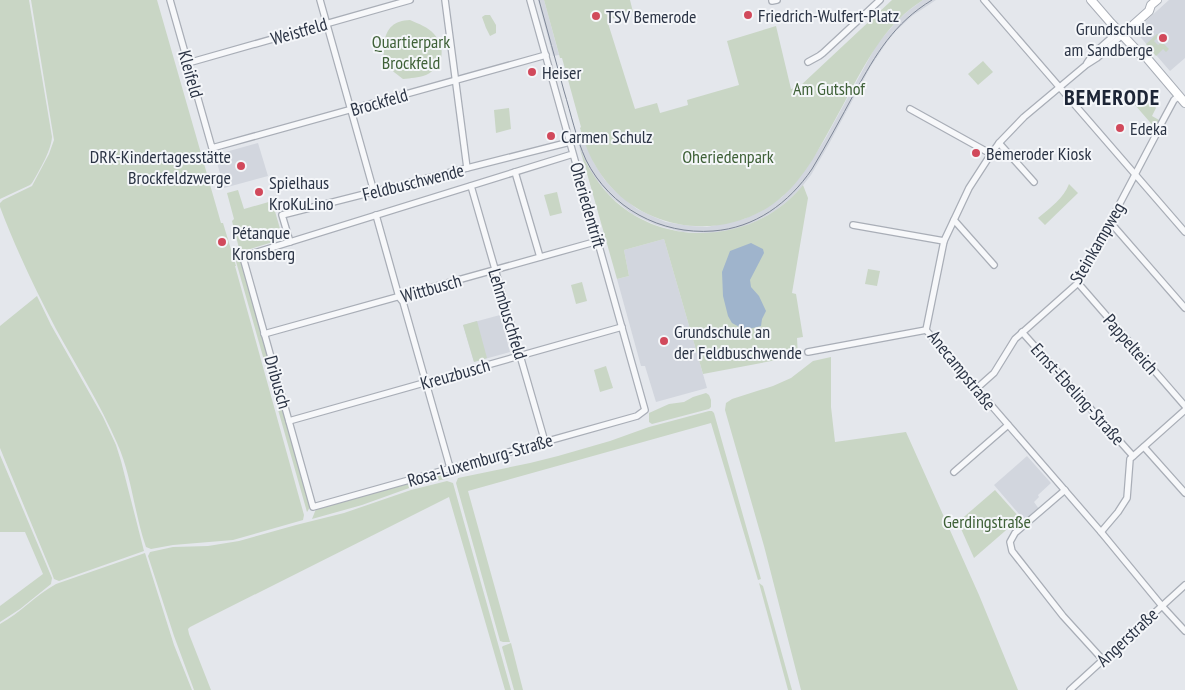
<svg xmlns="http://www.w3.org/2000/svg" width="1185" height="690" viewBox="0 0 1185 690" font-family="'PT Sans Narrow',sans-serif">
<style>
.built{fill:#d2d6de}
.green{fill:#c9d6c5}
.water{fill:#9fb4cc}
.lines{fill:none;stroke-linecap:round;stroke-linejoin:round}
.minor-casing{stroke:#a9aeb7;stroke-width:8}
.secondary-casing{stroke:#a9aeb7;stroke-width:10}
.minor{stroke:#f7f8fa;stroke-width:5.5}
.secondary{stroke:#fff;stroke-width:8}
.tram{stroke:#7d8696;stroke-width:1}
.poi-dot{fill:#d1495b;stroke:#f4f6f9;stroke-width:2}
.labels{text-anchor:middle;dominant-baseline:central;stroke-width:4;stroke-linejoin:round;paint-order:stroke}
.poi-label{font-size:18px;fill:#2b3445;stroke:#f4f6f9;text-anchor:start}
.street-label{font-size:18px;fill:#2b3445;stroke:#f4f6f9}
.park-label{font-size:18px;fill:#3f6138;stroke:#f4f6f9}
.district-label{font-size:22px;font-weight:bold;letter-spacing:1px;fill:#1d2536;stroke:#f4f6f9}
</style>
<rect width="100%" height="100%" fill="#e4e7ec"/>
<g class="built">
<polygon points="538,0 544,0 559,55 553,56"/>
<polygon points="923,0 936,0 912,16 896,31 887,42 871,66 829,144 811,175 800,189 788,201 775,211 755,222 734,230 712,233 682,232 656,225 632,214 611,197 594,177 581,153 576,136 582,135 594,163 604,179 612,188 622,197 637,209 654,217 666,222 690,226 707,227 744,219 759,212 782,197 800,177 824,141 877,44 897,21 908,11"/>
<polygon points="1169,0 1185,0 1185,58 1170,71 1136,32 1138,28"/>
<polygon points="258,143 268,176 224,188 215,155"/>
<polygon points="664,239 707,388 656,402 645,366 641,366 617,279 629,276 624,250"/>
<polygon points="500,315 510,352 474,362 463,325"/>
<polygon points="1027,456 1051,483 1038,495 1039,497 1034,502 1039,509 1025,521 994,485"/>
</g>
<g class="green">
<path d="M0 0H29L52 137C51 151 39 171 32 183L30 185 0 199Z"/>
<path d="M31 0H157L221 223H223L236 266H235L304 515 303 520 233 540 173 545 151 549 146 547C134 513 132 476 117 443 100 404 77 367 56 329 35 289 16 249 0 207V203L3 200 32 186 49 154 54 140Z"/>
<path d="M544 0H630L633 12 607 20 635 109 657 103 660 113 688 105 687 100 739 85 727 41 776 26 791 89 799 87 892 0H923C887 23 870 55 850 92 838 114 826 137 813 159 802 176 790 192 773 204 724 239 653 232 612 188 596 171 586 150 580 128L581 127 562 58H560Z"/>
<polygon points="485,15 490,15 496,25 496,33 490,36 486,28 482,17"/>
<path d="M410 20C419 24 428 27 434 34 447 48 443 67 426 75 418 78 411 78 403 79 395 73 388 68 384 59 383 54 384 48 384 43 387 27 394 21 410 20Z"/>
<polygon points="1157,34 1159,36 1154,41 1158,45 1162,42 1169,49 1166,52 1163,49 1156,56 1146,44"/>
<polygon points="983,61 993,72 978,85 968,74"/>
<polygon points="1152,90 1156,94 1150,100 1156,108 1152,116 1159,120 1155,128 1135,105"/>
<polygon points="509,108 511,129 496,133 494,110"/>
<path d="M580 149C588 169 600 187 616 202 671 250 758 241 803 185L808 198 792 293 796 294 803 337 797 338 798 356 703 374 664 239 624 250 629 276 617 279Z"/>
<path d="M1069 184 1078 193 1045 225 1038 218C1050 208 1064 198 1069 184Z"/>
<polygon points="238,190 244,209 272,201 283,239 240,252 232,221 234,219 227,193"/>
<polygon points="557,192 562,213 550,216 544,195"/>
<polygon points="240,255 310,507 307,512 235,258"/>
<polygon points="868,269 880,271 877,286 865,284"/>
<polygon points="582,282 587,301 576,304 571,285"/>
<polygon points="37,296 51,325 103,417 116,445 121,461 144,551 59,581 54,579 51,571 0,448 0,326"/>
<polygon points="477,321 487,358 474,362 463,325"/>
<polygon points="831,357 831,407 835,442 906,432 979,595 1018,690 801,690 764,546 725,410 726,403 732,399 773,386 791,378 813,361"/>
<polygon points="606,366 613,388 600,392 594,370"/>
<polygon points="706,393 709,395 711,400 711,407 709,409 652,424 649,422 649,413 669,404 684,402 693,397"/>
<polygon points="709,411 712,411 714,413 761,579 758,580 711,423 468,491 510,642 503,642 500,641 456,483 458,478 530,463 558,456 610,441 649,427"/>
<polygon points="0,455 52,578 51,584 20,609 0,622 0,606 43,574 25,532 0,532"/>
<polygon points="450,471 451,476 449,478 412,487 362,505 312,519 316,509"/>
<polygon points="447,481 453,483 511,690 505,690 449,497 190,627 188,629 189,634 211,690 194,690 174,636 150,562 148,556 150,552 173,547 208,546 239,541 296,525 344,513 411,490"/>
<polygon points="995,490 1020,518 974,558 958,522"/>
<path d="M145 553 174 645 192 690H0V624C20 613 36 595 56 584Z"/>
<polygon points="759,583 763,586 792,690 788,690"/>
<polygon points="511,643 523,690 514,690 502,647 503,646"/>
</g>
<polygon class="water" points="751,243 763,249 764,253 750,280 751,287 759,296 766,311 762,319 761,326 745,330 732,323 728,316 723,296 722,272 730,251"/>
<g class="lines">
<defs>
<g id="minor">
<polyline points="170,0 212,148 546,55"/>
<polyline points="320,0 374,192"/>
<polyline points="445,0 467,168"/>
<path d="M530 0C568 137 607 273 645 410L637 416 313 507 244 261V257L248 255 573 154"/>
<polyline points="984,0 1185,232"/>
<polyline points="772,1 777,0"/>
<polyline points="1122,35 1097,58 1086,65 1024,117 999,143 991,154 969,188 944,241 926,330 1101,532 1162,606 1185,631"/>
<polyline points="808,62 819,56 823,53 880,0"/>
<polyline points="188,63 410,0"/>
<polyline points="1087,63 1093,54 1119,31"/>
<polyline points="910,109 991,154"/>
<polyline points="1160,126 1174,100 1179,96"/>
<polyline points="999,143 1034,182"/>
<polyline points="515,172 540,257"/>
<polyline points="471,186 545,442"/>
<polyline points="376,215 399,297 403,302 449,464 451,469"/>
<polyline points="954,220 994,265"/>
<polyline points="1110,222 1185,308"/>
<polyline points="853,225 944,241"/>
<polyline points="290,242 282,215 570,142"/>
<polyline points="1078,283 1185,406"/>
<polyline points="1022,332 1133,456"/>
<polyline points="264,334 598,241"/>
<polyline points="808,352 926,330"/>
<polyline points="976,389 994,373 1015,339 1078,283 1159,129"/>
<polyline points="289,421 622,327"/>
<polyline points="1144,447 1185,493"/>
<polyline points="954,472 1008,425"/>
<polyline points="1065,490 1015,533 1010,542 1012,551 1063,616 1103,660"/>
<polyline points="1101,532 1118,512 1127,498 1130,459 1185,410"/>
<polyline points="1070,690 1185,585"/>
</g>
<g id="secondary">
<polyline points="1091,0 1111,23 1142,56 1146,57 1185,103"/>
<polyline points="1122,35 1149,11 1151,5 1157,0"/>
</g>
</defs>
<use href="#minor" class="minor-casing"/>
<use href="#secondary" class="secondary-casing"/>
<use href="#minor" class="minor"/>
<use href="#secondary" class="secondary"/>
<path class="tram" d="M539 0C547 30 556 61 564 91 571 114 576 138 586 160 610 208 661 235 713 231 755 228 789 203 812 169 827 144 841 118 855 92 876 54 894 23 932 0"/>
</g>
<g class="poi-dot">
<circle cx="748" cy="15" r="5"/>
<circle cx="596" cy="16" r="5"/>
<circle cx="1163" cy="38" r="5"/>
<circle cx="532" cy="72" r="5"/>
<circle cx="1120" cy="128" r="5"/>
<circle cx="551" cy="136" r="5"/>
<circle cx="976" cy="153" r="5"/>
<circle cx="241" cy="166" r="5"/>
<circle cx="259" cy="192" r="5"/>
<circle cx="222" cy="242" r="5"/>
<circle cx="664" cy="341" r="5"/>
</g>
<g class="labels">
<g class="poi-label">
<text x="758" y="15">Friedrich-Wulfert-Platz</text>
<text x="606" y="16">TSV Bemerode</text>
<text x="1153" y="28" text-anchor="end">Grundschule<tspan x="1153" dy="21">am Sandberge</tspan></text>
<text x="542" y="72">Heiser</text>
<text x="1130" y="128">Edeka</text>
<text x="561" y="136">Carmen Schulz</text>
<text x="986" y="153">Bemeroder Kiosk</text>
<text x="231" y="156" text-anchor="end">DRK-Kindertagesstätte<tspan x="231" dy="21">Brockfeldzwerge</tspan></text>
<text x="269" y="182">Spielhaus<tspan x="269" dy="21">KroKuLino</tspan></text>
<text x="232" y="232">Pétanque<tspan x="232" dy="21">Kronsberg</tspan></text>
<text x="674" y="331">Grundschule an<tspan x="674" dy="21">der Feldbuschwende</tspan></text>
</g>
<g class="street-label">
<text transform="translate(299 31) rotate(-16)">Weistfeld</text>
<text transform="translate(191 74) rotate(74)">Kleifeld</text>
<text transform="translate(379 102) rotate(-16)">Brockfeld</text>
<text transform="translate(413 182) rotate(-14)">Feldbuschwende</text>
<text transform="translate(588 205) rotate(74)">Oheriedentrift</text>
<text transform="translate(1097 243) rotate(-60)">Steinkampweg</text>
<text transform="translate(431 288) rotate(-16)">Wittbusch</text>
<text transform="translate(508 314) rotate(73)">Lehmbuschfeld</text>
<text transform="translate(1131 344) rotate(49)">Pappelteich</text>
<text transform="translate(962 370) rotate(51)">Anecampstraße</text>
<text transform="translate(455 374) rotate(-16)">Kreuzbusch</text>
<text transform="translate(278 382) rotate(74)">Dribusch</text>
<text transform="translate(1078 394) rotate(48)">Ernst-Ebeling-Straße</text>
<text transform="translate(480 460) rotate(-16)">Rosa-Luxemburg-Straße</text>
<text transform="translate(1127 637) rotate(-43)">Angerstraße</text>
</g>
<g class="park-label">
<text x="411" y="41">Quartierpark<tspan x="411" dy="21">Brockfeld</tspan></text>
<text x="829" y="88">Am Gutshof</text>
<text x="728" y="156">Oheriedenpark</text>
<text x="987" y="521">Gerdingstraße</text>
</g>
<g class="district-label">
<text x="1112" y="97">BEMERODE</text>
</g>
</g>
</svg>
